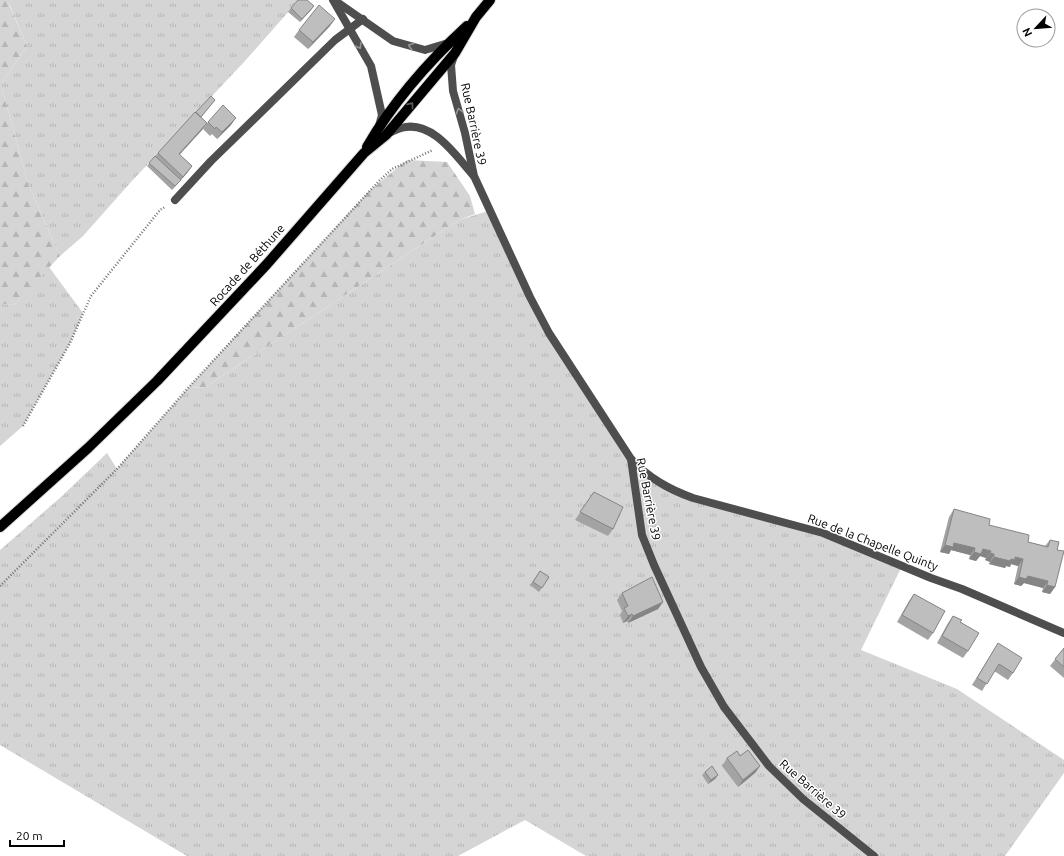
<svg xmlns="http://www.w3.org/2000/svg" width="1064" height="856" viewBox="0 0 1064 856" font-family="Ubuntu,sans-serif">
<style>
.grass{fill:url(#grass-tufts)}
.forest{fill:url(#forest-firs)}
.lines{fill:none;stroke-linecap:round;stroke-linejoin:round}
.primary-casing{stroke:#dbdbdb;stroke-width:12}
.path{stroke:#707070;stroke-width:2.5;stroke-dasharray:1 2;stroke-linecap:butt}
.service{stroke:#4e4e4e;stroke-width:8}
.minor{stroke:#4e4e4e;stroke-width:8}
.primary{stroke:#000;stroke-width:10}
.wall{fill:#a3a3a3}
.shaded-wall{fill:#858585}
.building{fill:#bebebe;stroke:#858585}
.oneway{stroke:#959595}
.oneway2{stroke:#595959}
.labels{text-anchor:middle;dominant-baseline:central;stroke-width:3;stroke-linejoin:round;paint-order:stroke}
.street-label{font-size:12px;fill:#000;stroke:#fff}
</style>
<defs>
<pattern id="grass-tufts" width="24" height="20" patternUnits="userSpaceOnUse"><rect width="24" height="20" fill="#d5d5d5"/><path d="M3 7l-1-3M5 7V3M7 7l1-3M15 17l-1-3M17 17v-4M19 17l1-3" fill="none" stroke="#b5b5b5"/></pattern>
<pattern id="forest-firs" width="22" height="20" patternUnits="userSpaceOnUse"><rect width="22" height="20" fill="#d5d5d5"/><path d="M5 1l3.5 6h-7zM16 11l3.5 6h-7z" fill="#b5b5b5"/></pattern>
</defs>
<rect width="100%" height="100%" fill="#fff"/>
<g class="grass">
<polygon points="11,0 299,0 244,62 131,182 83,236 60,256 28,184 1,84 27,46 9,3"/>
<polygon points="488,211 530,297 631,459 657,482 693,498 823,533 902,566 861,650 957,689 1064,760 1064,773 1005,856 586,856 525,820 458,856 187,856 0,745 0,550 61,497 107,453 117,469 189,387 204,388 459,220"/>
<polygon points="49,267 83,313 70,343 23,426 0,446 0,304 14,305"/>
</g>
<g class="forest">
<polygon points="0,0 11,0 9,4 27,46 1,84 28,184 60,256 14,305 0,304"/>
<polygon points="407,160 447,162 470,196 475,214 459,220 204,388 189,387 369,191"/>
</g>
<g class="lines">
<defs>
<g id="primary">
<path d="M367 147C393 102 429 61 467 26"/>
<polyline points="0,527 88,448 157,381 267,264 364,153 386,135 455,53 476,17 490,0"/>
</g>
</defs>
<use href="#primary" class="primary-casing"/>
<g class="path">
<polyline points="23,426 70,343 91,296 160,210 165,207"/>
<polyline points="0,586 117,469 189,387 379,181 392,169 433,150"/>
</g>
<polyline class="service" points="175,200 211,161 335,40 363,19"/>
<g class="minor">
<polyline points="333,0 371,66 382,115 379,126"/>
<polyline points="334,0 393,41 425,50 448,43"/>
<polyline points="454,56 451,65 453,91 465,133 474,176 530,297 549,333 631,459 642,535 654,565 701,667 724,707 769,766 803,799 874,856"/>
<path d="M387 134C392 132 396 129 401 128 432 119 456 156 473 175"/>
<path d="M631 459C649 478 668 489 693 498L823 533 931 578 962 589 1064 633"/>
</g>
<use href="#primary" class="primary"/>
</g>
<g class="wall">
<polygon points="291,8 311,10 300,22 288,12"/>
<polygon points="330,26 308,49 294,37 299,30"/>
<polygon points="215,100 201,117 207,123 202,130 179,154 192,166 187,173 172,190 147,166 158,153 196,112"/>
<polygon points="208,122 231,125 217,139 212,134 210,136 203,129"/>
<polygon points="594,492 613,529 608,536 575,520"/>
<polygon points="954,509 1028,542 1045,546 1050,540 1057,550 1055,587 1050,594 1042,592 1043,588 1024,583 1021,586 1014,584 1018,566 1011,564 1010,567 1006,566 1005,568 989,564 990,562 985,560 986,558 980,556 976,561 969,559 970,555 951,550 949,554 940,552 949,517"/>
<polygon points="540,571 549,577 539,592 530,585"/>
<polygon points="622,593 663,602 658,609 628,623 627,621 623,623 620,615 622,611 617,600"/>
<polygon points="914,594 933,633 928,640 897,622 909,601"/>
<polygon points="953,616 968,651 963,658 937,643 948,623"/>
<polygon points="998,643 1013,673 1008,680 994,671 982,691 972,685"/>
<polygon points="1064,648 1064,678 1050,666"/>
<polygon points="740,756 760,766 755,773 738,787 722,766 727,758"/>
<polygon points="705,772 718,775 715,779 708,784 702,775"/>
</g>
<g class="shaded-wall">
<polygon points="314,6 311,10 300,22 302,19"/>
<polygon points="335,19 330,26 308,49 313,42"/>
<polygon points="236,118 231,125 217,139 222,132"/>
<polygon points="207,123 202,130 174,161 179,154"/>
<polygon points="192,166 187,173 172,190 175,186"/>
<polygon points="954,543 975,548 970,555 951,550 949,554 940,552 945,545"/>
<polygon points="983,549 991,551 986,558 980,556 976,561 969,559 974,552"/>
<polygon points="990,553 994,554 990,562 985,560"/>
<polygon points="994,557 1011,559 1015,557 1023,559 1018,566 1011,564 1010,567 1006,566 1005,568 989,564"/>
<polygon points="1028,576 1048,581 1043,588 1024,583 1021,586 1014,584 1019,577"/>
<polygon points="1047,585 1055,587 1050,594 1042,592"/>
<polygon points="663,602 658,609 628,623 633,616"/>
<polygon points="632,614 627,621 623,623 628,616"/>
<polygon points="760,766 755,773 738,787 743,780"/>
<polygon points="718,775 715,779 708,784 711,780"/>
</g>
<g class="building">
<polygon points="298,0 307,0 314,6 302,19 291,8"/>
<polygon points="319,5 335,19 313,42 299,30"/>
<polygon points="211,96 215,100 201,117 196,112"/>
<polygon points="223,105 236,118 222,132 216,127 215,129 208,122"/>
<polygon points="195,112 207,123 179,154 192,166 183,177 158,153"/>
<polygon points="155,156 181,180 175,186 149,163"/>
<polygon points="594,492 623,507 613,529 580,512"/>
<polygon points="954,509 990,519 989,525 1029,535 1028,542 1048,547 1050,540 1059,542 1057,550 1064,551 1055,587 1047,585 1048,581 1028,576 1026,579 1019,577 1023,559 1015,557 1015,560 1011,559 1010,561 994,557 994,554 990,553 991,551 983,549 981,554 974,552 975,548 954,543 953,547 945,545"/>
<polygon points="540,571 549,577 542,588 533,582"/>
<polygon points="652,577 663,602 633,616 632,614 628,616 624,608 628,606 622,593"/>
<polygon points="914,594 945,611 933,633 902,615"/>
<polygon points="953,616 962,620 960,622 979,633 968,651 942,636"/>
<polygon points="998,643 1022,658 1013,673 999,664 987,684 977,678"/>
<polygon points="1064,648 1064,667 1055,659"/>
<polygon points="748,750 760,766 743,780 727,758 737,751 740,756"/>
<polygon points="712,766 718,775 711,780 705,772"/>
</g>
<defs><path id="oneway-chevron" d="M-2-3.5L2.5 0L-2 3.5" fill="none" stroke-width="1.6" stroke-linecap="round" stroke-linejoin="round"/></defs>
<g class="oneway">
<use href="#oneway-chevron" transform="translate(359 46) rotate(59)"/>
<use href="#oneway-chevron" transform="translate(411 46) rotate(-163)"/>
<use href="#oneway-chevron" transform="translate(459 111) rotate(-106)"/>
</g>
<use class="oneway2" href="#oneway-chevron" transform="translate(411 105) rotate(-51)"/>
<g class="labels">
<g class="street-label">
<text transform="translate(474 124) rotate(78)">Rue Barrière 39</text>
<text transform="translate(247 265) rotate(-48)">Rocade de Béthune</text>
<text transform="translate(649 499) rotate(79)">Rue Barrière 39</text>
<text transform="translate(873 542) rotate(21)">Rue de la Chapelle Quinty</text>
<text transform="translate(813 789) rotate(41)">Rue Barrière 39</text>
</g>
</g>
<g transform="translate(1036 28) rotate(244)"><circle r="19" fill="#ffffff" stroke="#999999"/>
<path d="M0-3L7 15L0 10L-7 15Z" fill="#000000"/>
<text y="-6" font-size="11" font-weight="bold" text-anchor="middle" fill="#000000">N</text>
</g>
<path d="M10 840v6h54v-6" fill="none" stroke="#000000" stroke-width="2"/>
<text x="16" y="840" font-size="12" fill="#000000" stroke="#ffffff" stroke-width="3" paint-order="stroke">20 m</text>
</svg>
